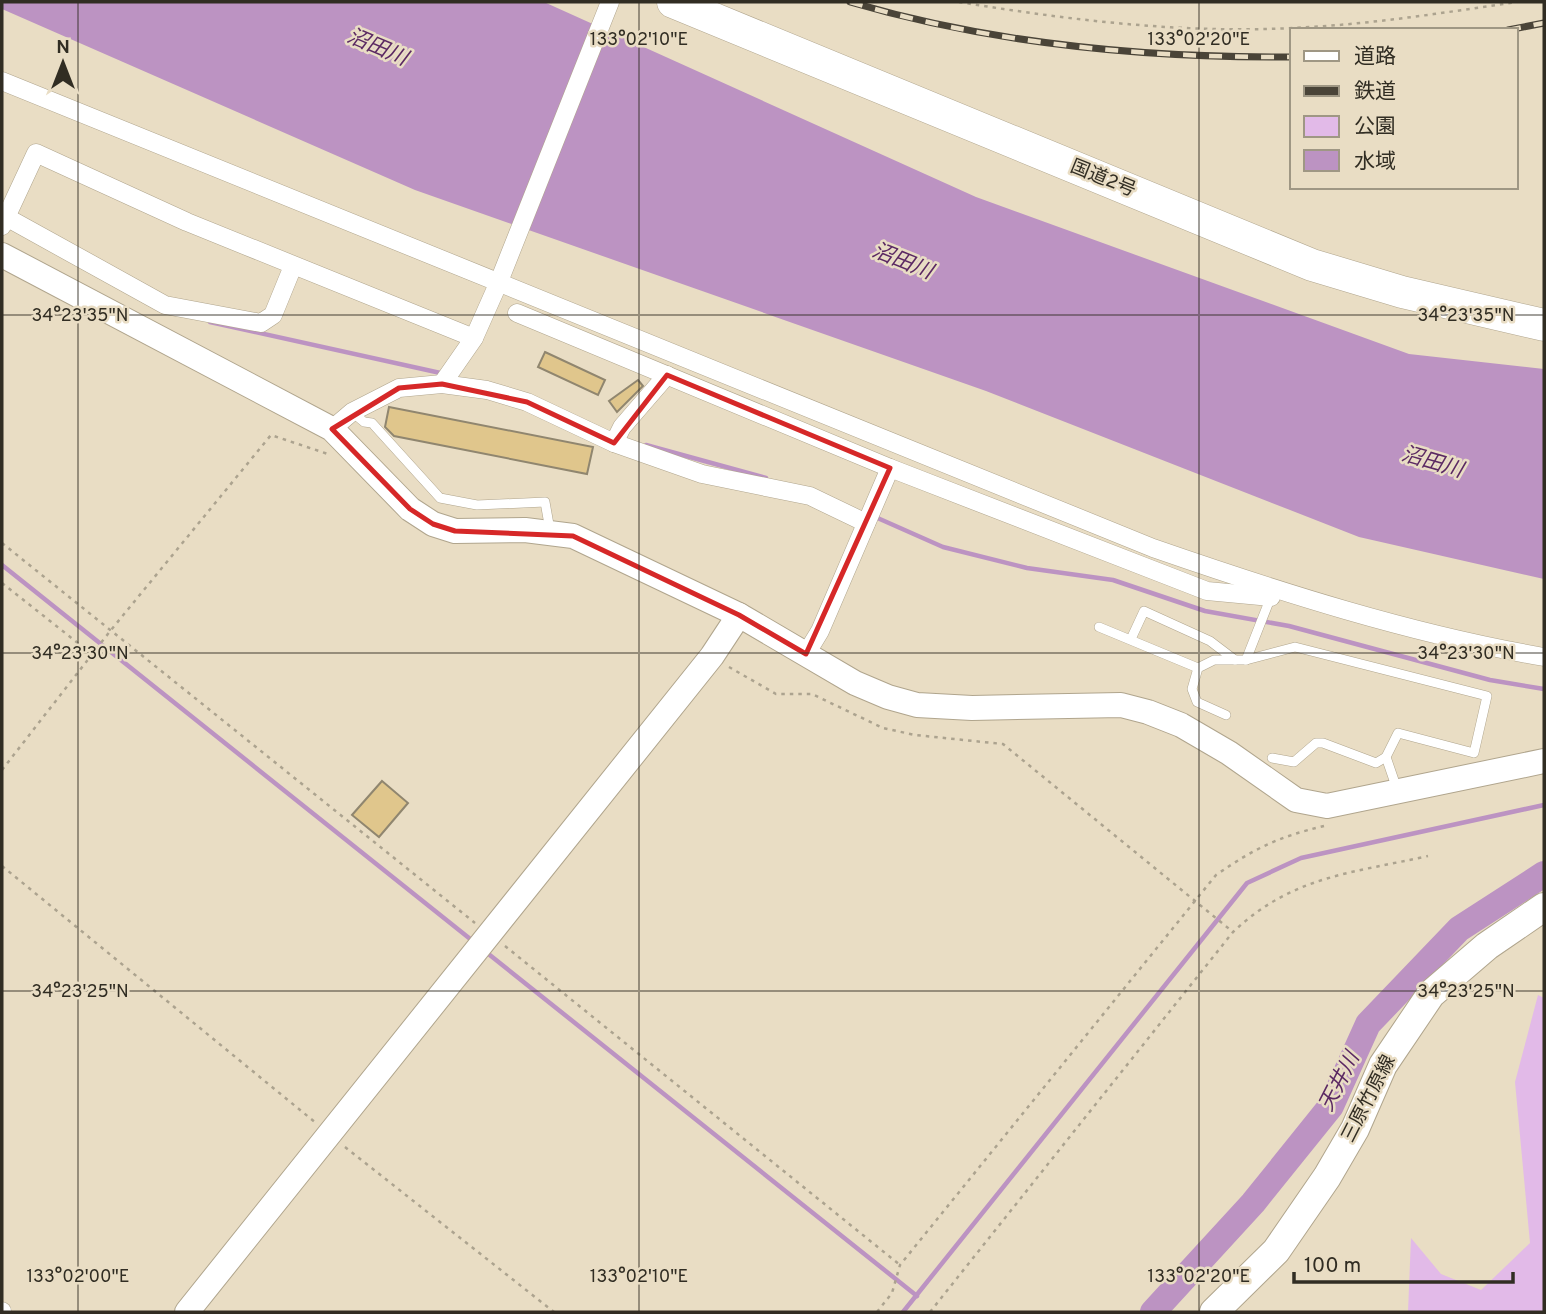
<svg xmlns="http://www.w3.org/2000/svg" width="1546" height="1314" viewBox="0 0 1546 1314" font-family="Overpass,'Noto Sans JP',sans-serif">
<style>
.green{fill:#e2bae8}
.water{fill:#bc93c2}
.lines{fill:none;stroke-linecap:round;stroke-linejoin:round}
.stream{stroke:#bc93c2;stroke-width:4.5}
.river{stroke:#bc93c2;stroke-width:26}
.building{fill:#e0c68c;stroke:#90866f;stroke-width:2}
.lane-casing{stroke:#b0a58d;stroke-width:10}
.street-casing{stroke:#b0a58d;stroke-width:19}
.secondary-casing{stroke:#b0a58d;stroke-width:26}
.primary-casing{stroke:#b0a58d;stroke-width:30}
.highway-casing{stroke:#b0a58d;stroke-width:33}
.path{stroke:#aca38f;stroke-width:2.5;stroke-dasharray:3.5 5;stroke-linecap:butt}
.lane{stroke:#fff;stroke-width:9}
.street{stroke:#fff;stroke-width:18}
.secondary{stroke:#fff;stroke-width:24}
.primary{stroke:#fff;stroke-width:28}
.highway{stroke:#fff;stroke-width:32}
.rail-casing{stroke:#4a4438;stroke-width:7}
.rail{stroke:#e9ddc4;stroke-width:4.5;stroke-dasharray:13;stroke-linecap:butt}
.marked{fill:none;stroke:#d62828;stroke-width:5;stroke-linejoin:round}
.ticks{fill:none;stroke:#312d23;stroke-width:2;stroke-opacity:0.45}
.labels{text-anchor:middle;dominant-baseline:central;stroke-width:5;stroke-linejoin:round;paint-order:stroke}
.street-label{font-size:19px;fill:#312d23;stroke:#e9ddc4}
.water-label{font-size:21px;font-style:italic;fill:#5b2963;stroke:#e9ddc4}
.ticks-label{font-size:18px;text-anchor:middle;fill:#312d23;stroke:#e9ddc4;stroke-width:5;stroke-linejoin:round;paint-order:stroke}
</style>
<rect width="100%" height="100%" fill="#e9ddc4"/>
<polygon class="green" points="1538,995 1544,998 1544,1312 1408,1312 1411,1238 1441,1274 1481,1290 1530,1243 1515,1082"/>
<polygon class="water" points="2,2 544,2 976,197 1409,354 1544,369 1544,579 1359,537 986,391 415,190 2,9"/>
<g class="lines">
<g class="stream">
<polyline points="210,322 445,374"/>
<polyline points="646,445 766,478"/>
<polyline points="873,516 943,547 1027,568 1113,580 1205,611 1289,626 1490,680 1544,689"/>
<polyline points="2,565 474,942"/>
<polyline points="486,952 917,1296"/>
<polyline points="903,1312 1247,883 1301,858 1544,805"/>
</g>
<polyline class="river" points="1153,1312 1253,1203 1331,1106 1368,1024 1459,929 1544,874"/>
</g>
<g class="building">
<polygon points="545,352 605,380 598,395 538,367"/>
<polygon points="638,380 643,386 617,412 609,401"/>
<polygon points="389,407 593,447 587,474 394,436 385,427"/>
<polygon points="382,781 408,803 379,837 352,815"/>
</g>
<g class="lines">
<defs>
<g id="lane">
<polyline points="352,412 364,422 372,423 440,498 477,505 545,502 550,530"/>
<polyline points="1099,627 1198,668"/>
<polyline points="1131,639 1144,611 1210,641 1235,660 1246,660 1272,594"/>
<polyline points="1246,660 1295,647 1487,696 1474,753 1398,733 1386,757 1397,789"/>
<polyline points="1226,715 1197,702 1192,689 1198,668 1214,660 1235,660"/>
<polyline points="1272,758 1294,762 1316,743 1323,743 1376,763 1386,757"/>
</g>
<g id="street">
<path d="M2 81 1153 548C1280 592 1411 634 1544 657"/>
<polyline points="6,217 165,305 261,323 273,315 293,266"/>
<polyline points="2,226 36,153 187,222 474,338"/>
<polyline points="517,313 890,468 1207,591 1271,597"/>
<polyline points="442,384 474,338 498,284 610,2"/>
<polyline points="332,429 352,412 399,388 442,384 487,390 527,402 614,443 702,474 810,496 866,523"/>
<polyline points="614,443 622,427 667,375"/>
<polyline points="806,654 820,631 890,468"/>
<polyline points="2,1311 2,1312"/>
</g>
<g id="secondary">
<polyline points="2,255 332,429 410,509 433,524 455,531 525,530 573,536 739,615 855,683 888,697 917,705 972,708 1121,705 1148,712 1181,725 1229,753 1296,800 1327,806 1544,761"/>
<polyline points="187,1312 712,656 739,615"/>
</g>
<polyline id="primary" points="1214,1312 1276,1251 1327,1177 1355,1129 1383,1065 1431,994 1487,946 1544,907"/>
<polyline id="highway" points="673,2 1312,265 1402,292 1544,325"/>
</defs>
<use href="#lane" class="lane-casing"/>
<use href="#street" class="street-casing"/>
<use href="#secondary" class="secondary-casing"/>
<use href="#primary" class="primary-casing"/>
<use href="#highway" class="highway-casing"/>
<g class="path">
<path d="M959 2C1075 21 1192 35 1310 27 1380 23 1448 12 1517 2"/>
<polyline points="2,543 475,923"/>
<polyline points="2,583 93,655"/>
<polyline points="729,667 776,694 812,694 883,728 915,735 1003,744 1233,932"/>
<polyline points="2,770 111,630 271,435 328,454"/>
<polyline points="2,866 316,1123"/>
<polyline points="505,946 900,1265"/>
<polyline points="345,1147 554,1312"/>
<path d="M877 1312 892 1293 900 1265 1216 875C1255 848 1278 837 1324 826"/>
<path d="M930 1312 1233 932C1292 876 1352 873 1428 856"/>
</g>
<use href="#lane" class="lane"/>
<use href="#street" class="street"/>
<use href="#secondary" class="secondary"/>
<use href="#primary" class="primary"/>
<use href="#highway" class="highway"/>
<defs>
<g id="rail">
<path d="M850 2C993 44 1144 58 1292 57"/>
<polyline points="1508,30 1544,23"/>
</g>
</defs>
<use href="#rail" class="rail-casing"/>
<use href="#rail" class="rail"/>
</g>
<path class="marked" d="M667 375 890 468 806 654 739 615 573 536 455 531 433 524 410 509 332 429 399 388 442 384 527 402 614 443Z"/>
<path class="ticks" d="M78 2V1312M639 2V1312M1199 2V1312M2 315H1544M2 653H1544M2 991H1544"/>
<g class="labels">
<g class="street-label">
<text transform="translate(1103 179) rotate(22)">国道2号</text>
<text transform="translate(1369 1099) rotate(-63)">三原竹原線</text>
</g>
<g class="water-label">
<text transform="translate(377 48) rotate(23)">沼田川</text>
<text transform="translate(902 262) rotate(22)">沼田川</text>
<text transform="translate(1432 463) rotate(16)">沼田川</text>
<text transform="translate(1340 1082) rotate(-63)">天井川</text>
</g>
</g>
<g class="ticks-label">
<text x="639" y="45">133°02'10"E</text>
<text x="1199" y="45">133°02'20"E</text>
<text x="80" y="321">34°23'35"N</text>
<text x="1466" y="321">34°23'35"N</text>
<text x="80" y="659">34°23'30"N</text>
<text x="1466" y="659">34°23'30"N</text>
<text x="80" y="997">34°23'25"N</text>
<text x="1466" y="997">34°23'25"N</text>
<text x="78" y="1282">133°02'00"E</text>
<text x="639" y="1282">133°02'10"E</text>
<text x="1199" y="1282">133°02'20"E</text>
</g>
<rect width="1546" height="1314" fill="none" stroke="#312d23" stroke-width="7"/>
<rect x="1290" y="28" width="228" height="161" fill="#e9ddc4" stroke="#9f9784" stroke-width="2"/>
<rect x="1304" y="51" width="35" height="10" fill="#ffffff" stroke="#9f9784" stroke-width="2"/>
<text x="1354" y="63" font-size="21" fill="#312d23">道路</text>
<rect x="1304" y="86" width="35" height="10" fill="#4a4438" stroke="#9f9784" stroke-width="2"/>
<text x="1354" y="98" font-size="21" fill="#312d23">鉄道</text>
<rect x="1304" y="116" width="35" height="21" fill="#e2bae8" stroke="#9f9784" stroke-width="2"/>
<text x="1354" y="133" font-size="21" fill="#312d23">公園</text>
<rect x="1304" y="150" width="35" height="21" fill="#bc93c2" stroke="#9f9784" stroke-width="2"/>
<text x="1354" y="168" font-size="21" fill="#312d23">水域</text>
<g transform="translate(63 63)" stroke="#e9ddc4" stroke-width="5" paint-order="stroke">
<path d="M0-5L12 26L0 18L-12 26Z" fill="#312d23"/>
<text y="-10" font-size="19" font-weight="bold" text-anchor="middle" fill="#312d23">N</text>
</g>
<path d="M1294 1272v10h219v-10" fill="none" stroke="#312d23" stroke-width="3.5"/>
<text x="1304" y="1272" font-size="21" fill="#312d23" stroke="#e9ddc4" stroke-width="5" paint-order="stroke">100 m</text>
</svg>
